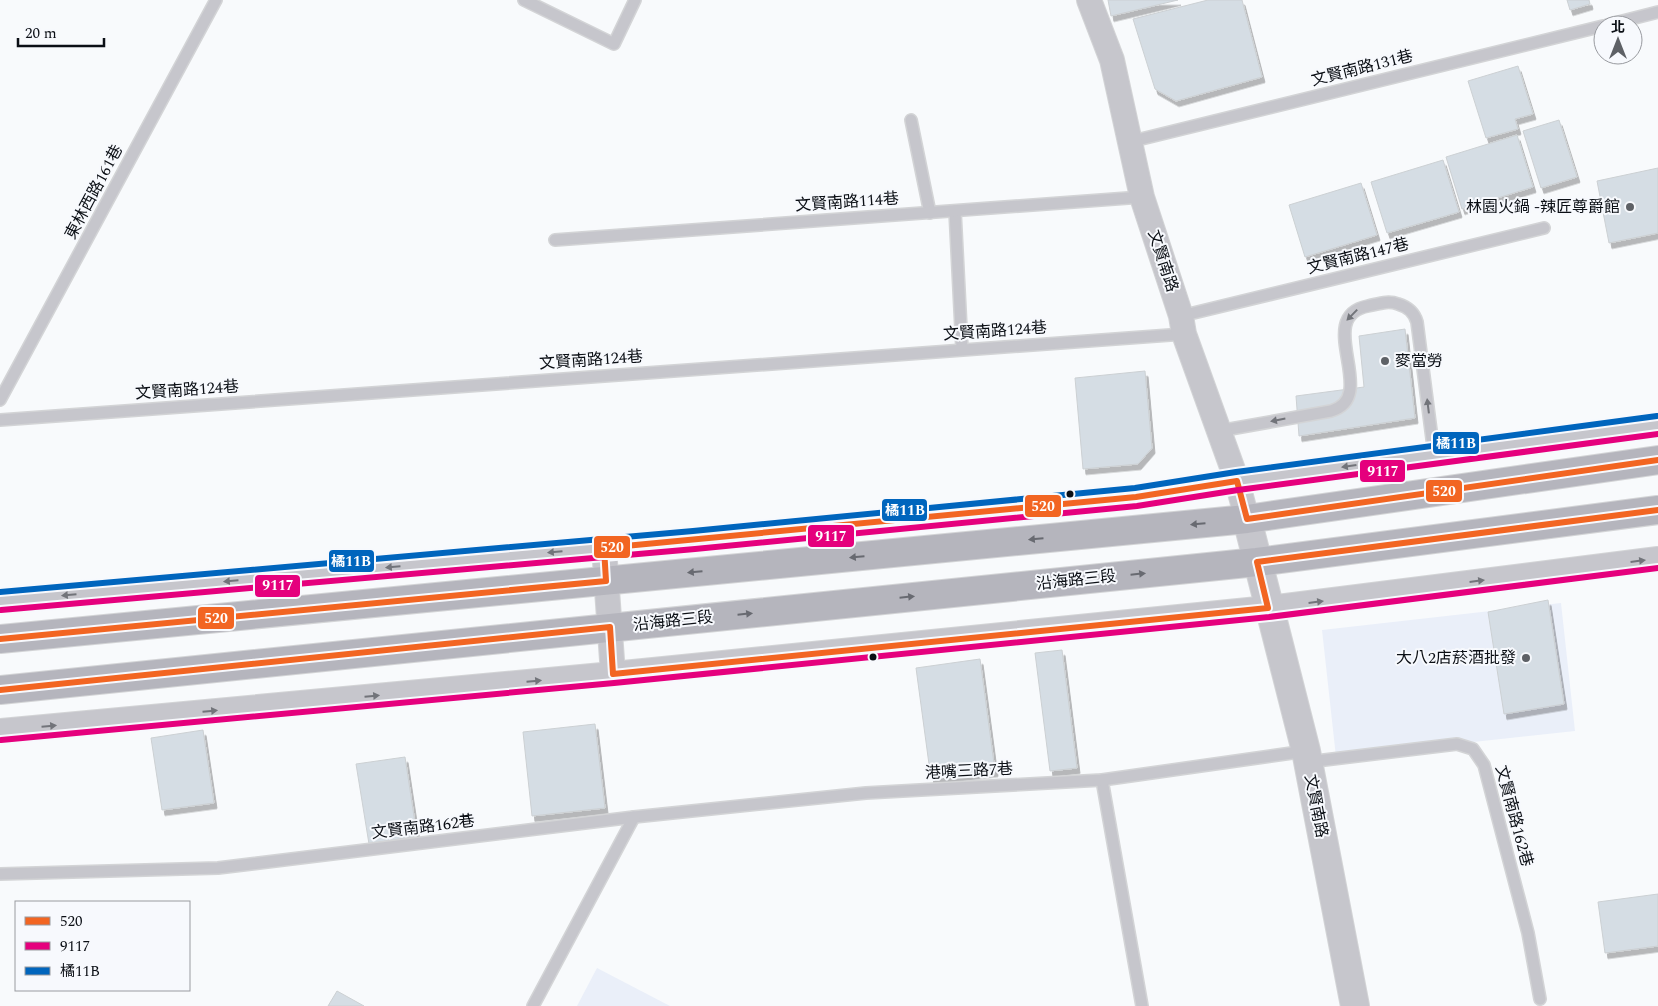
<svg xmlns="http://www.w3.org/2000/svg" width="1658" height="1006" viewBox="0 0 1658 1006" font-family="Spectral,'Noto Sans TC',serif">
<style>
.built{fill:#eaeff9}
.building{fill:#d5dde4;stroke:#ccd0d3;filter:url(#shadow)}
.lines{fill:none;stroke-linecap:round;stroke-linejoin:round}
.service-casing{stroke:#d3d4d6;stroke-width:14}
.minor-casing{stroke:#d3d4d6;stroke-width:26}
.tertiary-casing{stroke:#d3d4d6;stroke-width:30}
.primary-casing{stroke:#d3d4d6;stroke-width:30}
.service{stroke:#c6c6cc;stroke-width:11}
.minor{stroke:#c6c6cc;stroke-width:24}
.tertiary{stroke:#c6c6cc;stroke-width:28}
.primary{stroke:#b5b5bd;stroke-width:28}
.bus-1-casing{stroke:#f7f9fd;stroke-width:10}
.bus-2-casing{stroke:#f7f9fd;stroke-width:10}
.bus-3-casing{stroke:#f7f9fd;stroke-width:10}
.bus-1{stroke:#f26522;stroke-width:6}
.bus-2{stroke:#e5007d;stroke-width:6}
.bus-3{stroke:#0065bd;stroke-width:6}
.oneway{fill:#72747a}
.oneway2{fill:#686a71}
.poi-dot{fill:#5e6166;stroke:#f7f9fd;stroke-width:2}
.bus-dot{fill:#0b0f15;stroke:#f7f9fd;stroke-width:2}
.labels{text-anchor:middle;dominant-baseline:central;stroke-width:4;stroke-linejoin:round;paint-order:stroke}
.street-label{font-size:16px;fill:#0b0f15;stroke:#f7f9fd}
.poi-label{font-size:16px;fill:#0b0f15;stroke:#f7f9fd;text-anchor:end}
.line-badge{stroke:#f7f9fd;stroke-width:2}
.badge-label{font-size:14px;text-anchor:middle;font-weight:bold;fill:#fff}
</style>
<defs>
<filter id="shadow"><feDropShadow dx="3" dy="5.5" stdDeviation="0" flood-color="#0004"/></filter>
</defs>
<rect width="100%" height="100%" fill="#f8fafc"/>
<g class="built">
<polygon points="1561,603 1575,731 1336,757 1322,630"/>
<polygon points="597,968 670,1006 577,1006"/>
</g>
<g class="building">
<polygon points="1108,0 1178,0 1111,16"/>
<polygon points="1208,0 1242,0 1262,77 1176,101 1155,89 1133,19"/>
<polygon points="1567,0 1589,0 1590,4 1570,10"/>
<polygon points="1518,66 1533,114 1515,119 1518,129 1486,138 1468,81"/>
<polygon points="1559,120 1577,177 1541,188 1523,131"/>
<polygon points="1517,135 1533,187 1462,209 1446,157"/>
<polygon points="1443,160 1459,212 1387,233 1371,182"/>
<polygon points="1658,168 1658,233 1609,243 1597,181"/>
<polygon points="1361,183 1377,235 1305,257 1289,205"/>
<polygon points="1405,329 1415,418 1299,436 1296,396 1364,387 1359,336"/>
<polygon points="1145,371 1152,448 1138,464 1083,469 1075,378"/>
<polygon points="1548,600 1564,704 1504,714 1488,612"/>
<polygon points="1062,650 1077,768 1050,771 1035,653"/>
<polygon points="980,659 995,771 931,779 916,668"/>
<polygon points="595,724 605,808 532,816 523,732"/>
<polygon points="203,730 214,803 162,810 151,738"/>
<polygon points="405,757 417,836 369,844 356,764"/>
<polygon points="1658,894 1658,946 1605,953 1598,902"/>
<polygon points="337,991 364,1006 328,1006"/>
</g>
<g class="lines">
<defs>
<g id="service">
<polyline points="524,0 614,44 635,0"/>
<polyline points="1607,25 1658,12"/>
<polyline points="911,120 930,213"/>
<polyline points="1129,142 1603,26"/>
<polyline points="955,211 962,349"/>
<polyline points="555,240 1142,197"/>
<polyline points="1181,316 1544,228"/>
<polyline points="0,400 216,0"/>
<polyline points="0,420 1184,334"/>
<path d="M1219 431 1331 411C1381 397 1312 317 1368 306 1378 304 1388 300 1398 304 1408 307 1414 312 1417 322L1434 454"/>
<polyline points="1308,762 1457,744 1473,749 1484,765 1528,933 1540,999"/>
<polyline points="1102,780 1142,1006"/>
<polyline points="0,874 218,868 634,817 866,793 1102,780 1306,751"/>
<polyline points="533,1006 634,817"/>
</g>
<g id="minor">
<polyline points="1089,0 1112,60 1142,197 1181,316 1184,334 1237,481 1247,519"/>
<polyline points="604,548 613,674"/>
<polyline points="0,601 694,540 1136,497 1237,481 1658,425"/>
<polyline points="0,731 613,674 1268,608 1658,559"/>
</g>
<polyline id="tertiary" points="1247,519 1306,751 1355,1006"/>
<g id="primary">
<polyline points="0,639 1247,519 1658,460"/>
<polyline points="0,690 1257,562 1658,510"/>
</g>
</defs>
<use href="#service" class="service-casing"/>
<use href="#minor" class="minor-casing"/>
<use href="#tertiary" class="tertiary-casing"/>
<use href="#primary" class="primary-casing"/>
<use href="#service" class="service"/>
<use href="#minor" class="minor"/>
<use href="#tertiary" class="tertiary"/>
<use href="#primary" class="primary"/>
<defs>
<g id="bus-1">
<polyline points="0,639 606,581 604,548 1136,497 1237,481 1247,519 1658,460"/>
<polyline points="0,690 610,627 613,674 1268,608 1257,562 1658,510"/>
</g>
<g id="bus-2">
<polyline points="1,610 695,549 1137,506 1238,490 1658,434"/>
<polyline points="1,740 614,683 1269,617 1658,568"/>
</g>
<polyline id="bus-3" points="0,592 693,531 1135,488 1236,472 1657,416"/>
</defs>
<use href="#bus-1" class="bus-1-casing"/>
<use href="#bus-2" class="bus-2-casing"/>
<use href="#bus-3" class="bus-3-casing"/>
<use href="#bus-1" class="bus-1"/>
<use href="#bus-2" class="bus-2"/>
<use href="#bus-3" class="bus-3"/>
</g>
<defs><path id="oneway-solid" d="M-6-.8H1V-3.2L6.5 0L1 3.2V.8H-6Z" transform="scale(1.25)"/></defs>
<g class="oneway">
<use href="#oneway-solid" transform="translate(1352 315) rotate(134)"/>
<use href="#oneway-solid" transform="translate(1428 406) rotate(-97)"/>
<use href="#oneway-solid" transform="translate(1278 420) rotate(169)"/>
<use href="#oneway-solid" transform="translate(1349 466) rotate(172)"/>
<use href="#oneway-solid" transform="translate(555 552) rotate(175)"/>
<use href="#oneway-solid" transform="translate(1638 561) rotate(-7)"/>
<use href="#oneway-solid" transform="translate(393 567) rotate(175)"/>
<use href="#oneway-solid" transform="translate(231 581) rotate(175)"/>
<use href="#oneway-solid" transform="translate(1477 581) rotate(-7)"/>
<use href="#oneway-solid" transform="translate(69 595) rotate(175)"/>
<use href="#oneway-solid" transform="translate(1316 602) rotate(-7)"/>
<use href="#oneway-solid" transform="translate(534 681) rotate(-5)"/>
<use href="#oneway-solid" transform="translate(372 696) rotate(-5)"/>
<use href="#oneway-solid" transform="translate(210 711) rotate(-5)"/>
<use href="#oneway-solid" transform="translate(49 726) rotate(-5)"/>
</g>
<g class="oneway2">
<use href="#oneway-solid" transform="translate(1198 524) rotate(175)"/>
<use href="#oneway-solid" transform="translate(1036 539) rotate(175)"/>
<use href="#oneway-solid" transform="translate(857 557) rotate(175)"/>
<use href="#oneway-solid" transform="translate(695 572) rotate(175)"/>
<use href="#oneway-solid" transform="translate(1138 574) rotate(-6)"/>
<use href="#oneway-solid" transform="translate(907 597) rotate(-6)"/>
<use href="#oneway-solid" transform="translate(745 614) rotate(-6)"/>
</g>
<g class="poi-dot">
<circle cx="1630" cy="207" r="5"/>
<circle cx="1385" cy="361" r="5"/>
<circle cx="1526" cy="658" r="5"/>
</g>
<g class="bus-dot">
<circle cx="1070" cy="494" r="4.5"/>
<circle cx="873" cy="657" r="4.5"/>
</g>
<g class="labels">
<g class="street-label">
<text transform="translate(1362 68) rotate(-14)">文賢南路131巷</text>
<text transform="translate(94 192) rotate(-62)">東林西路161巷</text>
<text transform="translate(847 202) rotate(-4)">文賢南路114巷</text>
<text transform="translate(1358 256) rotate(-14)">文賢南路147巷</text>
<text transform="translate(1163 261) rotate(72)">文賢南路</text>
<text transform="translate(995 331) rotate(-4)">文賢南路124巷</text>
<text transform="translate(591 360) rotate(-4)">文賢南路124巷</text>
<text transform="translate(187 390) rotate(-4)">文賢南路124巷</text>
<text transform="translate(1076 580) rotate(-6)">沿海路三段</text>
<text transform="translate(673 621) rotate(-6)">沿海路三段</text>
<text transform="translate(969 771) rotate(-3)">港嘴三路7巷</text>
<text transform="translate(1316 806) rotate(79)">文賢南路</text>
<text transform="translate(1514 816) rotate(75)">文賢南路162巷</text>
<text transform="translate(423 827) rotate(-7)">文賢南路162巷</text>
</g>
<g class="poi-label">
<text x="1620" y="207">林園火鍋 -辣匠尊爵館</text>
<text x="1395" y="361" text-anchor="start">麥當勞</text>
<text x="1516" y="658">大八2店菸酒批發</text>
</g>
</g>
<g class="line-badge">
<rect x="1432" y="431" width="48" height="24" rx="5" fill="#0065bd"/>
<rect x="1359" y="459" width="47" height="24" rx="5" fill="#e5007d"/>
<rect x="1425" y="479" width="38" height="24" rx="5" fill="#f26522"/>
<rect x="1024" y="494" width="38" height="24" rx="5" fill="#f26522"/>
<rect x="881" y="498" width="47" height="24" rx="5" fill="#0065bd"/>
<rect x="807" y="524" width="48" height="24" rx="5" fill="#e5007d"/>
<rect x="593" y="535" width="38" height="24" rx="5" fill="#f26522"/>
<rect x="328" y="549" width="47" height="24" rx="5" fill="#0065bd"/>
<rect x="254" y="574" width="47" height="24" rx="5" fill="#e5007d"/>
<rect x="197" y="606" width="38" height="24" rx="5" fill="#f26522"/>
</g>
<g class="badge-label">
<text x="1456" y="448">橘11B</text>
<text x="1383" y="476">9117</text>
<text x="1444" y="496">520</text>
<text x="1043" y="511">520</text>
<text x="905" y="515">橘11B</text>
<text x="831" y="541">9117</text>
<text x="612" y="552">520</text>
<text x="351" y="566">橘11B</text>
<text x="278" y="590">9117</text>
<text x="216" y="623">520</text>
</g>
<rect x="15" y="901" width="175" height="90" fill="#f7f9fd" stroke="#999ba0"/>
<rect x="25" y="917" width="25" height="8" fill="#f26522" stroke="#999ba0"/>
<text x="60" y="926" font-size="15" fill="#0b0f15">520</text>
<rect x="25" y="942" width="25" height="8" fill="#e5007d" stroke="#999ba0"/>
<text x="60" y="951" font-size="15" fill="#0b0f15">9117</text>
<rect x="25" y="967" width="25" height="8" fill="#0065bd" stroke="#999ba0"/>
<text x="60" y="976" font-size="15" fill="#0b0f15">橘11B</text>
<g transform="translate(1618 40)"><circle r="24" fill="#f7f9fd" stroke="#999ba0"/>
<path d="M0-4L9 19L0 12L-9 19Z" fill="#5e6166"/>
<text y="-8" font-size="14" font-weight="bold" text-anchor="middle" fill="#0b0f15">北</text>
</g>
<path d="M18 38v8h86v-8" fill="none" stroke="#0b0f15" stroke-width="2.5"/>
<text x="25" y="38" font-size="15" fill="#0b0f15" stroke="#f7f9fd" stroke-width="4" paint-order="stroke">20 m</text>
</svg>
